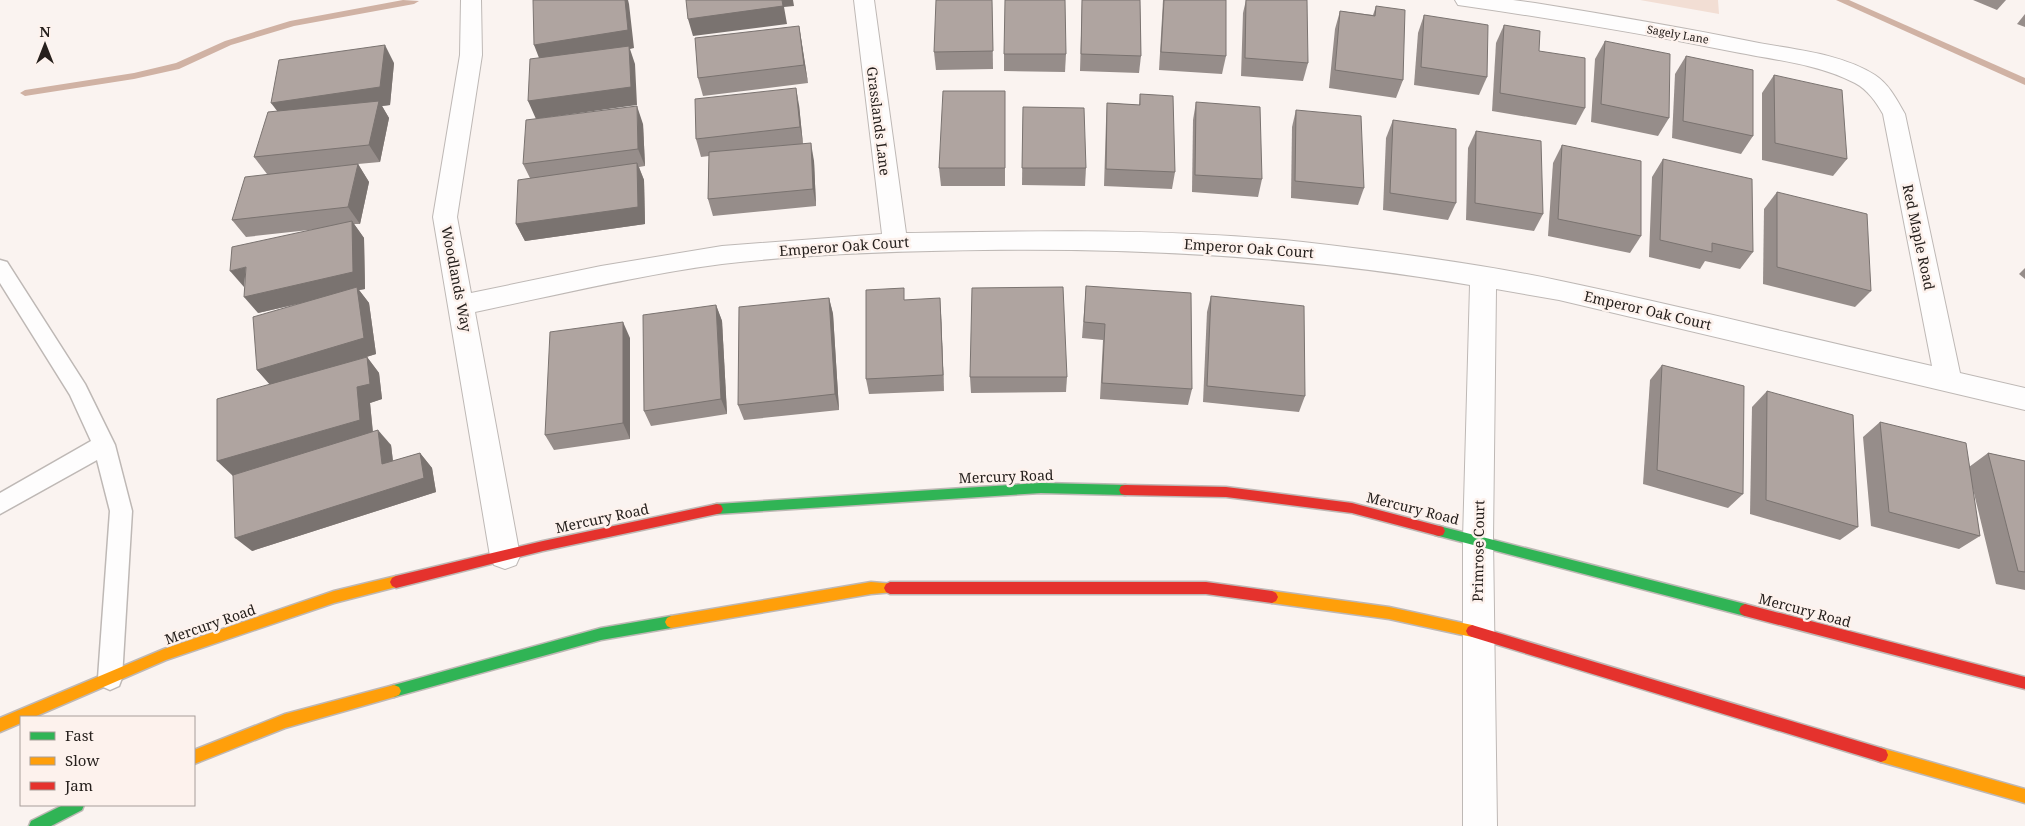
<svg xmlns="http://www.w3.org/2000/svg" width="2025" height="826" viewBox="0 0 2025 826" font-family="'Noto Serif',serif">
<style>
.green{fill:#f2ded4}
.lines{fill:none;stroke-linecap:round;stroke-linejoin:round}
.stream{fill:#d0b2a4;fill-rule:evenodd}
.lane-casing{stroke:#beb8b5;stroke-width:3}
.street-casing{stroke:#beb8b5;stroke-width:2}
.fast-casing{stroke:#beb8b5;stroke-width:3}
.slow-casing{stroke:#beb8b5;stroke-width:3}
.jam-casing{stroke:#beb8b5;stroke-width:3}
.lane{fill:#fefdfd;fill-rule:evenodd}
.street{fill:#fefdfd;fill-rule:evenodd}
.fast{fill:#30b455;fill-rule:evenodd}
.slow{fill:#ff9f0a;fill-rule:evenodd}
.jam{fill:#e5322d;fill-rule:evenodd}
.wall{fill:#968d8a}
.shaded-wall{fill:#7a7370}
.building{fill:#afa4a0;stroke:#7a7370}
.labels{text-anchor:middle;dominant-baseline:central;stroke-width:5;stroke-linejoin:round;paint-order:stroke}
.far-street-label{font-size:11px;fill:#26201d;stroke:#fdf2ed}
.street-label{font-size:14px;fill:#26201d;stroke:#fdf2ed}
</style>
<rect width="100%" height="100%" fill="#faf3f0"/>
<polygon class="green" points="1640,0 1718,0 1719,14"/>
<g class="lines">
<g class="stream">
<polygon points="403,0 419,1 414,4 294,26 231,45 179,69 134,79 25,96 20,93 25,90 134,73 176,63 225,41 290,21"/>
<polygon points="1836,0 1849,0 2025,78 2025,85"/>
</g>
<defs>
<polygon id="lane" points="0,260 7,262 85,384 115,445 132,511 122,678 119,686 110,690 101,686 98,678 110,511 97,460 0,514 0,493 91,441 70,395 0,283"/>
<path id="street" d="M461 0H481L482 55 457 217 471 293 601 266 722 246 882 234 854 0H874L906 233C1038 231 1171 228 1303 242 1389 252 1476 263 1561 281 1685 307 1808 338 1932 366L1883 114C1876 102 1868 90 1855 83 1818 64 1775 60 1735 52 1645 34 1555 19 1465 6L1458 5 1455 0H1513L1535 3C1610 15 1685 28 1759 43 1797 50 1842 54 1875 75 1889 84 1897 100 1905 114L1960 373 2025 388V410L1559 300 1496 289 1493 539 1497 826H1463V539L1470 285C1308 257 1148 248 984 250 897 251 808 254 722 264 639 275 557 295 475 312L520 556 516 565 505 569 494 565 490 556 433 217 460 55Z"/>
<g id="fast">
<polygon points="1041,483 1125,485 1129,486 1131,490 1129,494 1125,495 1041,493 717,514 713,513 711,509 713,505 717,504"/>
<polygon points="1439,526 1745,604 1749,606 1751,610 1749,614 1745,616 1439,536 1435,535 1433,531 1435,527"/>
<polygon points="671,616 675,618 677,622 675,626 671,628 601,640 394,697 389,695 387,691 389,687 394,685 601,628"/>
<polygon points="63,805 84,805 82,810 51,826 29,826 31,821"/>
</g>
<g id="slow">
<polygon points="396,576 400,578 402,582 400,586 334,603 166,660 34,717 21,717 21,723 0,732 0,718 164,649 334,591"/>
<polygon points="871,582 894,584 896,588 894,592 871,594 671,628 667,626 665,622 667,618 671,616"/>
<polygon points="1272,591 1389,607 1472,625 1476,627 1478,631 1476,635 1472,637 1389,619 1272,603 1268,601 1266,597 1268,593"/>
<polygon points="394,685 399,687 401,691 399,695 394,697 285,728 194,764 194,750 285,714"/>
<polygon points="1881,748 2025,789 2025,803 1881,762 1876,760 1874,755 1876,750"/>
</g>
<g id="jam">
<polygon points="1125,485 1226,487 1352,503 1439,526 1443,527 1445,531 1443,535 1439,536 1352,513 1226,497 1125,495 1121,494 1119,490 1121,486"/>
<polygon points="717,504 721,505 723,509 721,513 717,514 543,551 396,588 392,586 390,582 392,578 396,576 543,541"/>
<polygon points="890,582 1206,582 1272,591 1276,593 1278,597 1276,601 1272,603 1206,594 890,594 886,592 884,588 886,584"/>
<polygon points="1745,604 2025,677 2025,689 1745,616 1741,614 1739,610 1741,606"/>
<polygon points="1472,625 1881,748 1886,750 1888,755 1886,760 1881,762 1472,637 1468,635 1466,631 1468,627"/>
</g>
</defs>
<use href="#lane" class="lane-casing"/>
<use href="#street" class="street-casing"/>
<use href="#fast" class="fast-casing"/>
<use href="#slow" class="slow-casing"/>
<use href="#jam" class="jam-casing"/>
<use href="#lane" class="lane"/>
<use href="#street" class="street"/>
<use href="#fast" class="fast"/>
<use href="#slow" class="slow"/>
<use href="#jam" class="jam"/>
</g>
<g class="wall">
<polygon points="992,0 993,69 936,70 934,52"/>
<polygon points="1082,0 1140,0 1141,56 1139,73 1080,71"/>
<polygon points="1163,0 1226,0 1226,56 1222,74 1159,70"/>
<polygon points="1246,0 1301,0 1308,63 1303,81 1241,76 1243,13"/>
<polygon points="1973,0 2006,0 1997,10"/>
<polygon points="1376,6 1403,80 1396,98 1329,88 1335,29 1340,11 1373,15"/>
<polygon points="2025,14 2025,27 2017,24"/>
<polygon points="1424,15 1487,77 1479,95 1414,85 1418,33"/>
<polygon points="1504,25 1539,51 1585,108 1576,125 1492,111 1496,43"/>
<polygon points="799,26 808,83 703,96 698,78"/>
<polygon points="1605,41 1669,118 1658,136 1591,122 1595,59"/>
<polygon points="1004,54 1066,54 1065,72 1004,71"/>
<polygon points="1686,56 1753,136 1741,154 1672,138 1675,74"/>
<polygon points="394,63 390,105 382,106 389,118 380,162 358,164 369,182 360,224 354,224 364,238 365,289 359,290 369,303 376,354 344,364 367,357 379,373 382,399 370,403 373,432 391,445 393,461 420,453 432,468 436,492 252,551 270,384 257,370 298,304 258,313 318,229 246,237 232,220 267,174 254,157"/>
<polygon points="1774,75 1847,159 1833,176 1762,160 1762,93"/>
<polygon points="1005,91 1005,186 941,186 939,168"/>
<polygon points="1140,94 1175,172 1172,189 1104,186 1106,121 1107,103 1139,105"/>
<polygon points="1196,102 1262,179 1258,197 1192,192 1193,120"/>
<polygon points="799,105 803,144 814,161 816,206 713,216 708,199 709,156 701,157 696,139"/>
<polygon points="1023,107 1086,168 1085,186 1022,185"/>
<polygon points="1296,110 1364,188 1358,205 1291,198 1292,127"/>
<polygon points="1393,120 1456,203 1448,220 1383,210 1386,138"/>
<polygon points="643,124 645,166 639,167 644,180 645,224 525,241 516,224 530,178 523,164"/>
<polygon points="1476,131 1543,214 1534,231 1466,220 1468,148"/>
<polygon points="1562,145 1641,236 1630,253 1548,236 1553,163"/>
<polygon points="1663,159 1753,252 1740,269 1705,261 1700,269 1649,257 1652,177"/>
<polygon points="1777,192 1871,291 1855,307 1763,284 1764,209"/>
<polygon points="2025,268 2025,279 2019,274"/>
<polygon points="1086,286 1192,389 1188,405 1100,399 1103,340 1082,338"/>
<polygon points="1211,296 1305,396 1299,412 1203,402 1207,312"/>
<polygon points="829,298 833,314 839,410 744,420 738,405"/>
<polygon points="906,300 941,314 944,391 869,394 866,379"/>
<polygon points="716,305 722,321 727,414 651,426 644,411"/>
<polygon points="630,338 630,439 554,450 545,435"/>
<polygon points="1662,365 1743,494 1728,508 1643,484 1650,380"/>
<polygon points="970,377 1067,377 1066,392 971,393"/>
<polygon points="1767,391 1858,527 1840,540 1750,514 1752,407"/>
<polygon points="1880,422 1969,467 1988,453 2025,461 2025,590 1996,584 1972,485 1980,536 1959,549 1871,526 1863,437"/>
</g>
<g class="shaded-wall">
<polygon points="625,0 628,0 629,4 634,48 630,49 635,64 637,105 536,119 528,101 541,63 534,45"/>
<polygon points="782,0 793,0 794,6 784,7 787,24 693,36 688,19"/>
<polygon points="799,26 802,44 808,83 804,65"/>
<polygon points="385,45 394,63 390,105 382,106 389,118 380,162 369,145 284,120 271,103"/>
<polygon points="796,88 799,105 803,145 800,127"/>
<polygon points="637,106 643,124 645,166 638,149"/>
<polygon points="811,143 814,161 816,206 813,189"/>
<polygon points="637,163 644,180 645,224 525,241 516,224"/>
<polygon points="358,164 369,182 360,224 348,207"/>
<polygon points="352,221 364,238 365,289 359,290 369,303 376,354 271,386 257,370 357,290 258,313 244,297"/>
<polygon points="246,267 244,287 230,271"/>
<polygon points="829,298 833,314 839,410 835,394"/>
<polygon points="940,298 941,314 944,391 943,375"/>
<polygon points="716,305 722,321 727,414 721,399"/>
<polygon points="623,322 630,338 630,439 623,423"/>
<polygon points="367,357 379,373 382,399 370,403 373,435 233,476 217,461"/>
<polygon points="378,430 391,445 395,479 382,464"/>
<polygon points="420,453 432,468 436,492 252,551 235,538"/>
</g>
<g class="building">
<polygon points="533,0 625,0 628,30 534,45"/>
<polygon points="686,0 782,0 783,6 688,19"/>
<polygon points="936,0 992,0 993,51 934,52"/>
<polygon points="1005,0 1065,0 1066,54 1004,54"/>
<polygon points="1082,0 1140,0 1141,56 1081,54"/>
<polygon points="1164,0 1226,0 1226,56 1161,52"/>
<polygon points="1246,0 1307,0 1308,63 1245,58"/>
<polygon points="1376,6 1405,10 1403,80 1335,70 1340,11 1375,16"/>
<polygon points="1424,15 1488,25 1487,77 1421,67"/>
<polygon points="1504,25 1540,31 1539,51 1585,58 1585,108 1500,93"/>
<polygon points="799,26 804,65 698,78 695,38"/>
<polygon points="1605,41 1670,54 1669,118 1601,104"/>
<polygon points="385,45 380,87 271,103 279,60"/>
<polygon points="629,46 631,87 528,101 530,59"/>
<polygon points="1686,56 1753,70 1753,136 1683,121"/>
<polygon points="1774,75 1842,90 1847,159 1775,143"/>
<polygon points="796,88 800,127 696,139 695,99"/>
<polygon points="943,91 1005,91 1005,168 939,168"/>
<polygon points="1140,94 1173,96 1175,172 1106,169 1107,103 1140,105"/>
<polygon points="379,101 369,145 254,157 268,112"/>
<polygon points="1196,102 1260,107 1262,179 1195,175"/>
<polygon points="637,106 638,149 523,164 526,120"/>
<polygon points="1023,107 1084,108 1086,168 1022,168"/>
<polygon points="1296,110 1361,116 1364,188 1295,181"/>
<polygon points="1393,120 1456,129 1456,203 1390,193"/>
<polygon points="1476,131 1541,141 1543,214 1475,203"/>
<polygon points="811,143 813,189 708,199 709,152"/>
<polygon points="1562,145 1641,161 1641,236 1558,219"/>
<polygon points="1663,159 1752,179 1753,252 1712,243 1712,252 1660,240"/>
<polygon points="637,163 638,207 516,224 518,180"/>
<polygon points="358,164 348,207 232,220 245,177"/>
<polygon points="1777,192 1867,214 1871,291 1777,267"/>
<polygon points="352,221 353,272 244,297 246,267 230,271 232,247"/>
<polygon points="1086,286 1191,293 1192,389 1102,383 1105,324 1084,322"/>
<polygon points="357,287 364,338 257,370 253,317"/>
<polygon points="1063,287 1067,377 970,377 972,288"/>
<polygon points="904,288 904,300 940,298 943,375 866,379 866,290"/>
<polygon points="1211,296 1304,306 1305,396 1207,386"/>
<polygon points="829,298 835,394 738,405 739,307"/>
<polygon points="716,305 721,399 644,411 643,315"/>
<polygon points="623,322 623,423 545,435 550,332"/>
<polygon points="367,357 370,384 357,387 360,420 217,461 217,399"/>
<polygon points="1662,365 1744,386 1743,494 1657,470"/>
<polygon points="1767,391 1853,415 1858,527 1766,500"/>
<polygon points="1880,422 1966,443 1980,536 1889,512"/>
<polygon points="378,430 382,464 420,453 424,478 235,538 233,475"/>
<polygon points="1988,453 2025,461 2025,572 2018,571"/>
</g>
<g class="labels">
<g class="far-street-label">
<text transform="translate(1678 34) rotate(10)">Sagely Lane</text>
</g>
<g class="street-label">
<text transform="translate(879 121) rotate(83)">Grasslands Lane</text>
<text transform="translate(1919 237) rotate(78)">Red Maple Road</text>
<text transform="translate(844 246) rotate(-4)">Emperor Oak Court</text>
<text transform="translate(1249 248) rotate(4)">Emperor Oak Court</text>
<text transform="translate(457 279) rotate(79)">Woodlands Way</text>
<text transform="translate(1648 310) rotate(13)">Emperor Oak Court</text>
<text transform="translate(1006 476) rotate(-2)">Mercury Road</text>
<text transform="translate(1413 508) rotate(14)">Mercury Road</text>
<text transform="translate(602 518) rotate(-12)">Mercury Road</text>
<text transform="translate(1478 551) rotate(-89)">Primrose Court</text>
<text transform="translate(1805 610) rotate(15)">Mercury Road</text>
<text transform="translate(210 624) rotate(-19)">Mercury Road</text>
</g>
</g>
<rect x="20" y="716" width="175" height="90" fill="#fdf2ed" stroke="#a79e9a"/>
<rect x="30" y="732" width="25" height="8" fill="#30b455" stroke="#a79e9a"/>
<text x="65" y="741" font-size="15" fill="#26201d">Fast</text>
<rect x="30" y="757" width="25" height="8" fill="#ff9f0a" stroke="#a79e9a"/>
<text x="65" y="766" font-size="15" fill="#26201d">Slow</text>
<rect x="30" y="782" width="25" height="8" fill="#e5322d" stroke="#a79e9a"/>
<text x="65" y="791" font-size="15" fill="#26201d">Jam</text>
<g transform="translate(45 45)" stroke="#fdf2ed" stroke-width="4" paint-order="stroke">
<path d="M0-4L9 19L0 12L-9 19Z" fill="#26201d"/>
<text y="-8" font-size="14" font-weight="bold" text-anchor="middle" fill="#26201d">N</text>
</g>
</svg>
